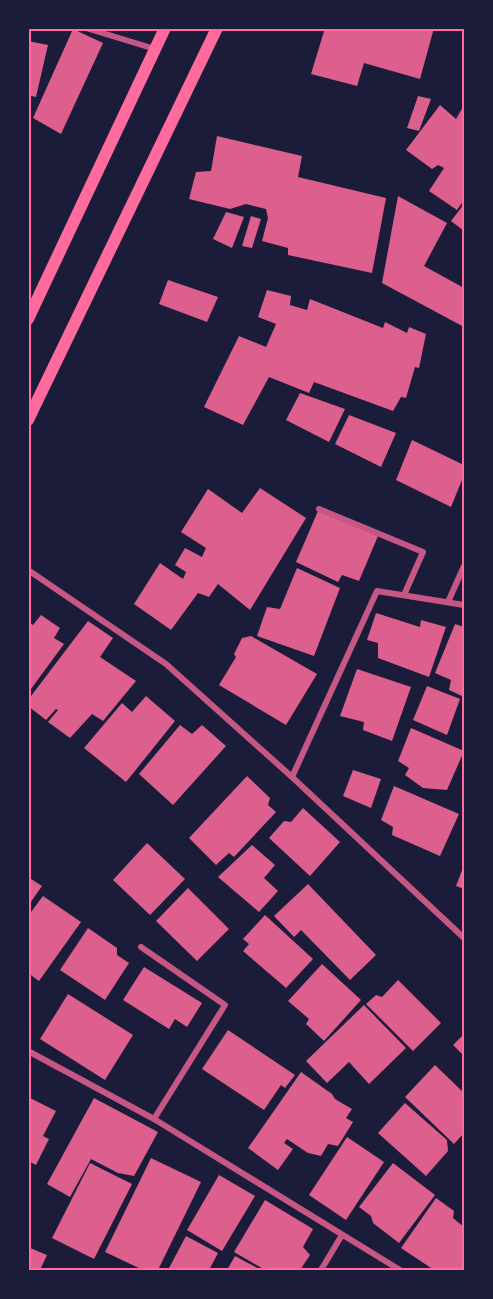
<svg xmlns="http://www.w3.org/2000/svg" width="493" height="1299" viewBox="0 0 493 1299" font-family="'DejaVu Sans',sans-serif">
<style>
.building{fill:#dd5f8e}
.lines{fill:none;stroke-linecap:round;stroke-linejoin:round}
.minor{stroke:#c65784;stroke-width:6}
.secondary{stroke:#ff6b9d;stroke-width:12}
.neatline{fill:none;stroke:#ff6b9d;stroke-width:2}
</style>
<rect width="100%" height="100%" fill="#1b1b3a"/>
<g class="building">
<polygon points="325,28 434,28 420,79 364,63 357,86 311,74"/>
<polygon points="73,29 103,43 61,134 33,118"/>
<polygon points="28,41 48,45 36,97 28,95"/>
<polygon points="418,96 431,99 419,131 407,128"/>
<polygon points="440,105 456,119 464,105 464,200 457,210 429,191 444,168 438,165 432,169 406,150"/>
<polygon points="217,136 302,156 298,177 386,198 372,273 288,255 288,248 262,241 268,218 266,209 246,204 230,209 189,199 196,172 211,171"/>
<polygon points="398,196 447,223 424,266 464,288 464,327 382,283"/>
<polygon points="464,204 464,231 451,221"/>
<polygon points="226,212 244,217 232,248 213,239"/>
<polygon points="251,216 261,219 252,248 242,246"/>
<polygon points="168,280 218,297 207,322 159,304"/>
<polygon points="267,290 291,296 290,305 307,310 310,299 383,328 385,322 407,333 409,327 426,334 419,368 415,367 406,398 401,397 393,411 314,382 309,393 269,377 243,425 204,407 239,336 266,347 276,324 258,317"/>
<polygon points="300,393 345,409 329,442 286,420"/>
<polygon points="349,415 396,433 381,467 335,444"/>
<polygon points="412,440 464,465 464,475 451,507 396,480"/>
<polygon points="260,488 306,518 250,610 218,584 209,597 198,593 171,630 134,604 160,563 183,579 186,572 175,565 185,548 202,557 206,548 181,532 208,489 242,513"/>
<polygon points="318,511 378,536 359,581 342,575 338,582 296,562"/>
<polygon points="297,568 340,588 314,656 257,636 267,607 280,609"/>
<polygon points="376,613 420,627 421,620 446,627 429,677 378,658 378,643 367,640"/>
<polygon points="41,615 60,628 54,638 64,644 28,693 28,622 33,625"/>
<polygon points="88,621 113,638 100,657 136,681 103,721 92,714 70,738 48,722 58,710 56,709 46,720 28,706 28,700"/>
<polygon points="455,624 464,627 464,697 449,690 451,680 435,673"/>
<polygon points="251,636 317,674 286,725 219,685 236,657 234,654 242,638"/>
<polygon points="357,669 411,687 392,741 363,730 364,722 340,716"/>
<polygon points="427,686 460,699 447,735 413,720"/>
<polygon points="146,696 175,721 126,782 84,748 122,703 132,712"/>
<polygon points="180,725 192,734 202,725 226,746 173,805 139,774"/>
<polygon points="411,728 464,751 447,790 423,788 405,775 409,768 398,761"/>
<polygon points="353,770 381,779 371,808 343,796"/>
<polygon points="247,776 270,798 268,805 276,812 234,857 229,853 216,865 189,838"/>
<polygon points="394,786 459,814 440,856 392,835 393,827 381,820"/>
<polygon points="303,808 340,842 310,876 269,838 284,821 291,822"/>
<polygon points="147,843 185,879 150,915 113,880"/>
<polygon points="252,845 275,865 264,878 278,891 259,912 218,877"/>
<polygon points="464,865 464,889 456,886"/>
<polygon points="28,877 42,886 28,906"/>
<polygon points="308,884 376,955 350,980 301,930 294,937 274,916"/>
<polygon points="188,888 229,929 197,961 156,921"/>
<polygon points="43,896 81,922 39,981 28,973 28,916"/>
<polygon points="265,915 313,959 286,988 243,951 249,944 243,939"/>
<polygon points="88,928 117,948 117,955 129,963 105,1000 60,970"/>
<polygon points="322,964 361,1000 324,1041 306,1024 309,1019 288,1001"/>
<polygon points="144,967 202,1003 187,1027 175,1019 169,1029 123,1000"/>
<polygon points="398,980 441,1023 413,1051 366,1004 376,995 382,997"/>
<polygon points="68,994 133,1035 105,1080 40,1039"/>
<polygon points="364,1005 406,1048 369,1084 349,1062 327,1083 306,1061"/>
<polygon points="228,1030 295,1075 285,1088 281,1085 264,1110 202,1069"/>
<polygon points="464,1034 464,1056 453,1045"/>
<polygon points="435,1065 464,1093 464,1133 454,1144 405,1097"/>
<polygon points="301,1072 332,1094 335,1099 352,1109 346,1118 353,1122 338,1146 328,1144 321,1156 308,1153 287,1139 284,1143 293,1149 278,1170 248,1148"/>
<polygon points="28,1097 56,1111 43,1136 49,1139 36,1165 28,1161"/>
<polygon points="94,1098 158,1132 134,1176 118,1173 91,1159 70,1197 47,1184"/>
<polygon points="405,1103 447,1140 448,1151 426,1176 378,1133"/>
<polygon points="347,1137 384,1162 346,1220 309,1195"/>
<polygon points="151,1158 201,1182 158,1270 143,1270 105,1252"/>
<polygon points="90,1163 132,1184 94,1259 52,1238"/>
<polygon points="393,1163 435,1195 399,1243 373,1223 371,1216 359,1207"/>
<polygon points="219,1175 255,1196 222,1251 187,1230"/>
<polygon points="436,1198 454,1211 453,1218 464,1227 464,1270 434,1270 401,1248"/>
<polygon points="265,1200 313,1229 303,1247 310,1255 300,1270 265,1270 234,1252"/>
<polygon points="186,1236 218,1253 209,1270 168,1270"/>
<polygon points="28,1247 47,1255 40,1270 28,1270"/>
<polygon points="235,1256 261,1270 227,1270"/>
</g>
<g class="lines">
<g class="minor">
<polyline points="86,28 155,49"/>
<polyline points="319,509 423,552 404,595"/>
<polyline points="28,570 166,664 292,777 464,938"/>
<polyline points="448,602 464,566"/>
<polyline points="292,777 377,591 464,605"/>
<polyline points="141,947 225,1005 154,1119"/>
<polyline points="28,1051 154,1119 400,1270"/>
<polyline points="321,1270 342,1235"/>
</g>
<g class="secondary">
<polyline points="28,319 165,28"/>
<polyline points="28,420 217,28"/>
</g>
</g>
<rect width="493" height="1299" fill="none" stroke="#1b1b3a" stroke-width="60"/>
<rect x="30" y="30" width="433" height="1239" class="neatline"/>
</svg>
